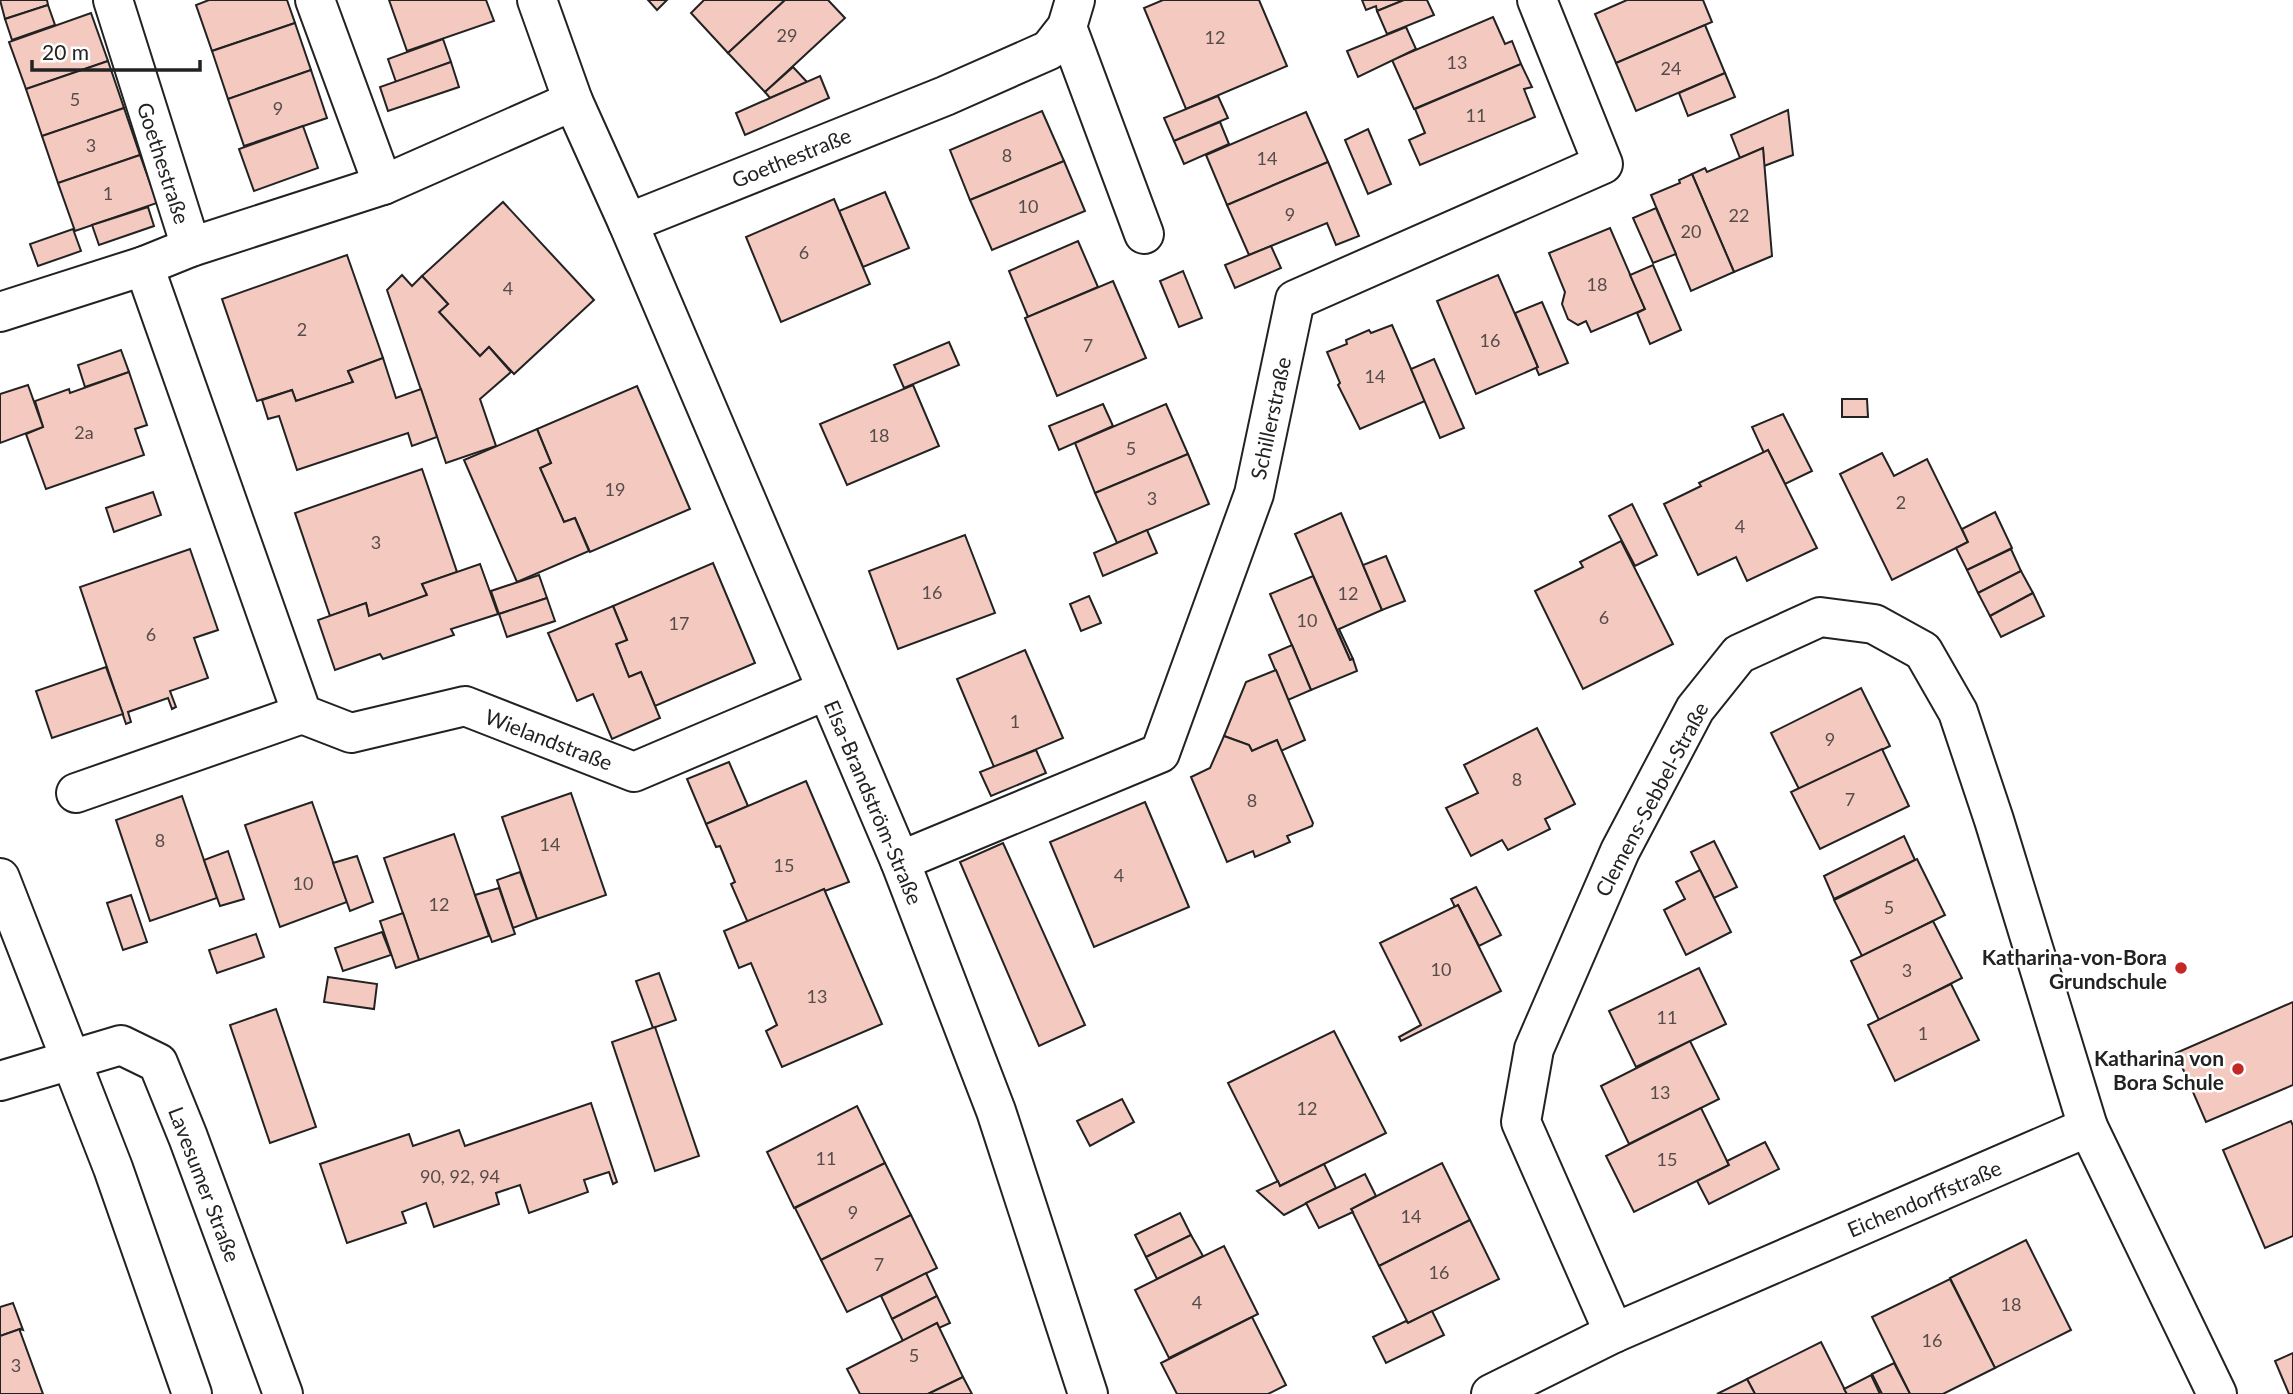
<svg xmlns="http://www.w3.org/2000/svg" width="2293" height="1394" viewBox="0 0 2293 1394" font-family="Lato,sans-serif">
<style>
.building{fill:#f3c9c0;stroke:#222;stroke-width:2}
.lines{fill:none;stroke-linecap:round;stroke-linejoin:round}
.minor-casing{stroke:#222;stroke-width:42}
.minor{stroke:#fff;stroke-width:38}
.poi-dot{fill:#c62828;stroke:#fff;stroke-width:2.5}
.labels{text-anchor:middle;dominant-baseline:central;stroke-width:5;stroke-linejoin:round;paint-order:stroke}
.number-label{font-size:18px;fill:#564c4a}
.street-label{font-size:21px;fill:#222;stroke:#fff}
.poi-label{font-size:21px;font-weight:bold;fill:#222;stroke:#fff;text-anchor:end}
</style>
<rect width="100%" height="100%" fill="#fff"/>
<g class="building">
<polygon points="0,0 47,0 48,5 5,19"/>
<polygon points="209,0 287,0 295,23 212,51 196,5"/>
<polygon points="389,0 486,0 494,21 407,51"/>
<polygon points="648,0 667,0 657,10"/>
<polygon points="704,0 785,0 728,53 691,13"/>
<polygon points="785,0 828,0 845,18 765,92 728,53"/>
<polygon points="1163,0 1259,0 1287,66 1186,109 1144,8"/>
<polygon points="1362,0 1404,0 1377,11 1376,6 1366,10"/>
<polygon points="1404,0 1427,0 1434,15 1387,34 1377,11"/>
<polygon points="1627,0 1703,0 1712,22 1616,63 1595,14"/>
<polygon points="48,5 55,25 12,40 5,19"/>
<polygon points="91,13 108,61 26,89 9,42"/>
<polygon points="1493,17 1505,44 1512,41 1521,64 1414,109 1392,60"/>
<polygon points="295,23 311,70 228,99 212,51"/>
<polygon points="1705,25 1725,73 1636,111 1616,63"/>
<polygon points="1406,27 1416,49 1358,77 1347,51"/>
<polygon points="443,39 451,62 396,82 388,59"/>
<polygon points="108,61 124,108 42,136 26,89"/>
<polygon points="451,62 459,87 388,111 380,87"/>
<polygon points="1521,64 1532,87 1524,89 1535,117 1420,165 1409,140 1425,133 1415,109"/>
<polygon points="793,67 807,82 770,98 765,92"/>
<polygon points="311,70 327,118 244,146 228,99"/>
<polygon points="1725,73 1735,97 1688,116 1679,93"/>
<polygon points="820,76 829,98 745,135 736,113"/>
<polygon points="1218,96 1228,118 1174,141 1164,118"/>
<polygon points="124,108 140,155 58,183 42,136"/>
<polygon points="1788,110 1793,155 1764,166 1763,148 1740,158 1731,135"/>
<polygon points="1042,111 1064,161 970,200 950,150"/>
<polygon points="1306,112 1328,162 1227,205 1206,155"/>
<polygon points="1220,122 1229,144 1184,164 1174,141"/>
<polygon points="303,126 318,168 254,191 239,149"/>
<polygon points="1368,129 1391,184 1368,194 1345,140"/>
<polygon points="1763,148 1772,256 1734,272 1692,174 1705,168 1707,172"/>
<polygon points="140,155 157,203 75,231 58,183"/>
<polygon points="1064,161 1085,211 992,250 970,200"/>
<polygon points="1328,162 1359,236 1336,245 1327,223 1249,255 1227,205"/>
<polygon points="1692,174 1734,272 1691,291 1651,195 1680,183 1679,180"/>
<polygon points="885,192 909,248 863,267 839,211"/>
<polygon points="834,199 870,284 781,322 746,237"/>
<polygon points="503,202 594,300 514,374 489,347 480,356 439,312 448,304 422,276"/>
<polygon points="148,207 154,226 99,245 92,225"/>
<polygon points="1656,208 1676,254 1653,263 1633,218"/>
<polygon points="1610,228 1645,309 1591,332 1586,321 1578,325 1568,319 1562,304 1565,292 1549,253"/>
<polygon points="73,229 81,251 38,266 30,244"/>
<polygon points="1078,241 1098,287 1028,317 1009,271"/>
<polygon points="1271,246 1281,268 1235,288 1225,265"/>
<polygon points="347,255 383,358 348,371 353,382 296,401 292,390 257,401 222,299"/>
<polygon points="1653,265 1681,330 1650,344 1637,313 1645,309 1630,275"/>
<polygon points="1183,271 1202,318 1179,327 1160,281"/>
<polygon points="402,275 412,286 422,276 448,304 439,312 480,356 489,347 511,372 480,399 496,446 446,463 387,290"/>
<polygon points="1498,275 1538,367 1476,394 1437,301"/>
<polygon points="1113,281 1146,358 1057,396 1025,318"/>
<polygon points="1542,302 1568,363 1539,375 1536,368 1538,367 1515,313"/>
<polygon points="1392,325 1425,401 1360,429 1338,385 1340,383 1327,352 1347,344 1346,340 1369,330 1371,333"/>
<polygon points="949,342 959,365 904,388 894,365"/>
<polygon points="121,350 129,372 85,387 78,365"/>
<polygon points="383,358 396,398 421,389 437,437 412,446 408,433 297,470 279,416 268,419 262,400 292,390 296,401 353,382 348,371"/>
<polygon points="1434,359 1464,428 1440,438 1411,369"/>
<polygon points="129,372 147,425 135,429 144,455 46,489 26,434 43,427 35,401 69,389 70,393"/>
<polygon points="28,385 43,427 0,443 0,394"/>
<polygon points="913,385 939,446 847,485 820,424"/>
<polygon points="637,386 690,509 590,552 575,518 564,522 540,468 551,463 537,429"/>
<polygon points="1842,399 1867,399 1868,417 1842,417"/>
<polygon points="1103,404 1113,426 1059,450 1049,426"/>
<polygon points="1166,404 1188,454 1095,493 1075,443"/>
<polygon points="1783,414 1812,471 1785,484 1768,450 1764,453 1752,427"/>
<polygon points="537,429 551,463 540,468 564,522 575,518 589,551 517,582 464,460"/>
<polygon points="1768,450 1817,548 1747,581 1736,557 1698,575 1664,504 1701,486 1699,483"/>
<polygon points="1882,453 1894,476 1927,459 1968,542 1892,580 1840,474"/>
<polygon points="1188,454 1209,504 1117,543 1095,493"/>
<polygon points="422,469 457,572 422,584 427,595 369,616 366,603 330,616 295,513"/>
<polygon points="153,492 161,515 114,532 106,508"/>
<polygon points="1632,504 1657,555 1635,566 1609,516"/>
<polygon points="1995,512 2012,548 1967,570 1956,548 1968,542 1962,529"/>
<polygon points="1341,513 1382,610 1339,629 1353,659 1350,660 1295,534"/>
<polygon points="1147,530 1157,553 1103,576 1094,553"/>
<polygon points="965,535 995,613 898,649 869,571"/>
<polygon points="1621,541 1673,644 1583,689 1535,591 1583,567 1580,562"/>
<polygon points="190,549 218,630 194,638 208,678 170,691 176,707 172,709 168,698 128,712 131,722 126,724 80,587"/>
<polygon points="2011,549 2021,571 1978,593 1967,570"/>
<polygon points="1386,556 1405,601 1382,610 1363,565"/>
<polygon points="713,563 755,663 655,706 641,672 629,677 616,644 627,640 613,606"/>
<polygon points="480,564 498,614 451,629 454,635 383,659 380,654 335,670 318,620 366,603 369,616 427,595 422,584"/>
<polygon points="2021,571 2033,593 1990,616 1978,593"/>
<polygon points="539,575 547,598 499,614 491,591"/>
<polygon points="1313,576 1350,660 1353,659 1357,671 1311,690 1270,594"/>
<polygon points="2033,593 2044,616 2001,637 1990,616"/>
<polygon points="1089,596 1101,623 1081,631 1070,604"/>
<polygon points="547,598 555,621 507,637 499,614"/>
<polygon points="613,606 627,640 616,644 629,677 641,672 660,718 612,739 593,694 577,701 548,633"/>
<polygon points="1292,645 1311,690 1288,700 1269,655"/>
<polygon points="1025,650 1063,738 994,767 957,679"/>
<polygon points="106,667 123,714 52,738 36,691"/>
<polygon points="1276,670 1305,740 1281,751 1277,740 1252,751 1249,745 1224,736 1246,682"/>
<polygon points="1861,688 1890,746 1799,789 1771,733"/>
<polygon points="1537,728 1575,804 1545,819 1550,829 1508,850 1502,840 1471,856 1446,808 1478,793 1464,765"/>
<polygon points="1224,736 1249,745 1252,751 1277,740 1313,823 1312,826 1287,836 1290,842 1255,857 1253,851 1227,862 1191,777 1210,768"/>
<polygon points="1882,749 1909,806 1820,849 1791,792"/>
<polygon points="1036,750 1046,773 991,796 980,772"/>
<polygon points="729,762 748,806 706,824 687,779"/>
<polygon points="806,781 849,882 825,891 824,889 748,923 731,884 735,882 720,846 716,847 706,824"/>
<polygon points="571,793 606,895 537,919 502,817"/>
<polygon points="182,796 217,898 150,921 116,820"/>
<polygon points="312,802 347,902 280,927 245,825"/>
<polygon points="1145,802 1189,907 1094,947 1050,842"/>
<polygon points="454,834 489,936 419,960 384,858"/>
<polygon points="1904,836 1915,860 1834,899 1824,876"/>
<polygon points="1714,841 1737,887 1714,898 1691,852"/>
<polygon points="1003,843 1085,1025 1039,1046 960,862"/>
<polygon points="228,851 244,899 220,906 204,860"/>
<polygon points="357,856 373,902 350,911 333,863"/>
<polygon points="1917,859 1945,915 1862,956 1834,900"/>
<polygon points="1700,870 1731,932 1686,955 1664,910 1685,899 1676,882"/>
<polygon points="520,872 537,919 513,928 497,880"/>
<polygon points="1476,887 1501,935 1479,946 1458,905 1455,907 1451,899"/>
<polygon points="499,888 515,934 492,942 475,895"/>
<polygon points="824,889 882,1024 782,1067 766,1031 777,1025 751,963 739,968 724,931"/>
<polygon points="131,895 147,942 123,950 107,903"/>
<polygon points="1458,905 1501,991 1401,1041 1399,1037 1421,1025 1380,943"/>
<polygon points="403,913 419,960 396,968 380,921"/>
<polygon points="1933,921 1962,978 1879,1020 1851,961"/>
<polygon points="382,932 391,955 343,971 335,948"/>
<polygon points="256,934 264,957 217,973 209,950"/>
<polygon points="1699,968 1726,1024 1636,1067 1609,1011"/>
<polygon points="659,973 676,1020 653,1028 636,981"/>
<polygon points="328,977 377,984 374,1009 324,1002"/>
<polygon points="1951,984 1979,1040 1895,1081 1868,1025"/>
<polygon points="2293,1002 2293,1085 2206,1122 2176,1053"/>
<polygon points="276,1009 316,1127 270,1143 230,1025"/>
<polygon points="655,1027 699,1156 655,1171 612,1042"/>
<polygon points="1334,1031 1386,1133 1280,1186 1228,1083"/>
<polygon points="1690,1041 1719,1099 1629,1144 1601,1086"/>
<polygon points="1122,1099 1134,1122 1090,1146 1077,1121"/>
<polygon points="591,1103 617,1182 613,1184 609,1172 584,1180 588,1192 529,1213 520,1185 496,1193 499,1204 434,1227 426,1203 402,1212 406,1223 347,1243 320,1164 409,1134 413,1146 459,1130 465,1146"/>
<polygon points="857,1106 885,1163 794,1208 767,1152"/>
<polygon points="1701,1108 1729,1165 1634,1212 1606,1156"/>
<polygon points="2291,1121 2293,1126 2293,1236 2265,1248 2223,1150"/>
<polygon points="1765,1142 1779,1169 1709,1204 1697,1181 1729,1165 1727,1161"/>
<polygon points="885,1163 911,1215 821,1260 795,1208"/>
<polygon points="1442,1163 1470,1220 1379,1266 1351,1209"/>
<polygon points="1324,1164 1336,1188 1284,1215 1257,1191 1278,1181 1280,1186"/>
<polygon points="1365,1174 1376,1196 1351,1209 1353,1212 1319,1228 1306,1203"/>
<polygon points="1180,1213 1191,1235 1146,1257 1135,1235"/>
<polygon points="911,1215 937,1268 847,1312 821,1260"/>
<polygon points="1470,1220 1499,1279 1408,1323 1379,1266"/>
<polygon points="1191,1235 1203,1256 1157,1279 1146,1257"/>
<polygon points="2026,1240 2071,1330 1995,1368 1950,1278"/>
<polygon points="1224,1246 1258,1314 1169,1358 1135,1290"/>
<polygon points="926,1273 937,1296 892,1319 881,1296"/>
<polygon points="1950,1279 1995,1368 1943,1394 1910,1394 1872,1317"/>
<polygon points="937,1296 950,1323 939,1328 937,1323 903,1341 892,1319"/>
<polygon points="13,1303 23,1330 20,1329 0,1336 0,1307"/>
<polygon points="1432,1311 1444,1335 1386,1363 1373,1337 1406,1321 1408,1323"/>
<polygon points="1252,1317 1286,1385 1268,1394 1177,1394 1161,1363"/>
<polygon points="937,1323 963,1377 928,1394 860,1394 847,1369"/>
<polygon points="20,1329 20,1331 43,1394 0,1394 0,1336"/>
<polygon points="1821,1342 1847,1394 1755,1394 1747,1379"/>
<polygon points="2293,1353 2293,1394 2289,1394 2275,1361"/>
<polygon points="1894,1363 1910,1394 1882,1394 1872,1374"/>
<polygon points="1871,1375 1880,1394 1847,1394 1844,1389"/>
<polygon points="963,1377 972,1394 928,1394"/>
<polygon points="1747,1379 1755,1394 1717,1394"/>
</g>
<g class="lines">
<defs>
<g id="minor">
<polyline points="113,0 191,247"/>
<polyline points="315,0 383,185"/>
<polyline points="537,0 573,101"/>
<polyline points="1067,27 1144,234"/>
<polyline points="628,223 900,861 996,1111 1088,1394"/>
<polyline points="144,266 302,714 351,733 465,706 634,772 827,690"/>
<polyline points="0,312 144,266 191,247 383,185 573,101 628,223 945,96 1049,50 1067,27 1075,0"/>
<polyline points="76,793 302,714"/>
<polyline points="900,861 1160,753 1254,494 1295,300 1603,164 1537,0"/>
<polyline points="0,878 113,1168 192,1394"/>
<polyline points="0,1081 121,1045 158,1063 188,1137 283,1394"/>
<polyline points="1614,1333 1521,1122 1534,1049 1620,851 1695,709 1739,654 1820,617 1874,624 1923,651 1958,712 1994,820 2088,1127"/>
<polyline points="1491,1394 1614,1333 2088,1127 2217,1394"/>
</g>
</defs>
<use href="#minor" class="minor-casing"/>
<use href="#minor" class="minor"/>
</g>
<g class="poi-dot">
<circle cx="2181" cy="968" r="7"/>
<circle cx="2238" cy="1069" r="7"/>
</g>
<g class="labels">
<g class="number-label">
<text x="787" y="35">29</text>
<text x="1215" y="37">12</text>
<text x="1457" y="62">13</text>
<text x="1671" y="68">24</text>
<text x="75" y="99">5</text>
<text x="278" y="108">9</text>
<text x="1476" y="115">11</text>
<text x="91" y="145">3</text>
<text x="1007" y="155">8</text>
<text x="1267" y="158">14</text>
<text x="108" y="193">1</text>
<text x="1028" y="206">10</text>
<text x="1290" y="214">9</text>
<text x="1739" y="215">22</text>
<text x="1691" y="231">20</text>
<text x="804" y="252">6</text>
<text x="1597" y="284">18</text>
<text x="508" y="288">4</text>
<text x="302" y="329">2</text>
<text x="1490" y="340">16</text>
<text x="1088" y="345">7</text>
<text x="1375" y="376">14</text>
<text x="84" y="432">2a</text>
<text x="879" y="435">18</text>
<text x="1131" y="448">5</text>
<text x="615" y="489">19</text>
<text x="1152" y="498">3</text>
<text x="1901" y="502">2</text>
<text x="1740" y="526">4</text>
<text x="376" y="542">3</text>
<text x="932" y="592">16</text>
<text x="1348" y="593">12</text>
<text x="1604" y="617">6</text>
<text x="1307" y="620">10</text>
<text x="679" y="623">17</text>
<text x="151" y="634">6</text>
<text x="1015" y="721">1</text>
<text x="1830" y="739">9</text>
<text x="1517" y="779">8</text>
<text x="1850" y="799">7</text>
<text x="1252" y="800">8</text>
<text x="160" y="840">8</text>
<text x="550" y="844">14</text>
<text x="784" y="865">15</text>
<text x="1119" y="875">4</text>
<text x="303" y="883">10</text>
<text x="439" y="904">12</text>
<text x="1889" y="907">5</text>
<text x="1441" y="969">10</text>
<text x="1907" y="970">3</text>
<text x="817" y="996">13</text>
<text x="1667" y="1017">11</text>
<text x="1923" y="1033">1</text>
<text x="1660" y="1092">13</text>
<text x="1307" y="1108">12</text>
<text x="826" y="1158">11</text>
<text x="1667" y="1159">15</text>
<text x="460" y="1176">90, 92, 94</text>
<text x="853" y="1212">9</text>
<text x="1411" y="1216">14</text>
<text x="879" y="1264">7</text>
<text x="1439" y="1272">16</text>
<text x="1197" y="1302">4</text>
<text x="2011" y="1304">18</text>
<text x="1932" y="1340">16</text>
<text x="914" y="1355">5</text>
<text x="16" y="1365">3</text>
</g>
<g class="street-label">
<text transform="translate(791 157) rotate(-22)">Goethestraße</text>
<text transform="translate(164 163) rotate(72)">Goethestraße</text>
<text transform="translate(1270 418) rotate(-78)">Schillerstraße</text>
<text transform="translate(549 739) rotate(21)">Wielandstraße</text>
<text transform="translate(1651 799) rotate(-62)">Clemens-Sebbel-Straße</text>
<text transform="translate(874 802) rotate(67)">Elsa-Brandström-Straße</text>
<text transform="translate(205 1184) rotate(69)">Lavesumer Straße</text>
<text transform="translate(1924 1198) rotate(-23)">Eichendorffstraße</text>
</g>
<g class="poi-label">
<text x="2167" y="956">Katharina-von-Bora<tspan x="2167" dy="24">Grundschule</tspan></text>
<text x="2224" y="1057">Katharina von<tspan x="2224" dy="24">Bora Schule</tspan></text>
</g>
</g>
<path d="M32 60v10h168v-10" fill="none" stroke="#222222" stroke-width="3.5"/>
<text x="42" y="60" font-size="21" fill="#222222" stroke="#ffffff" stroke-width="5" paint-order="stroke">20 m</text>
</svg>
